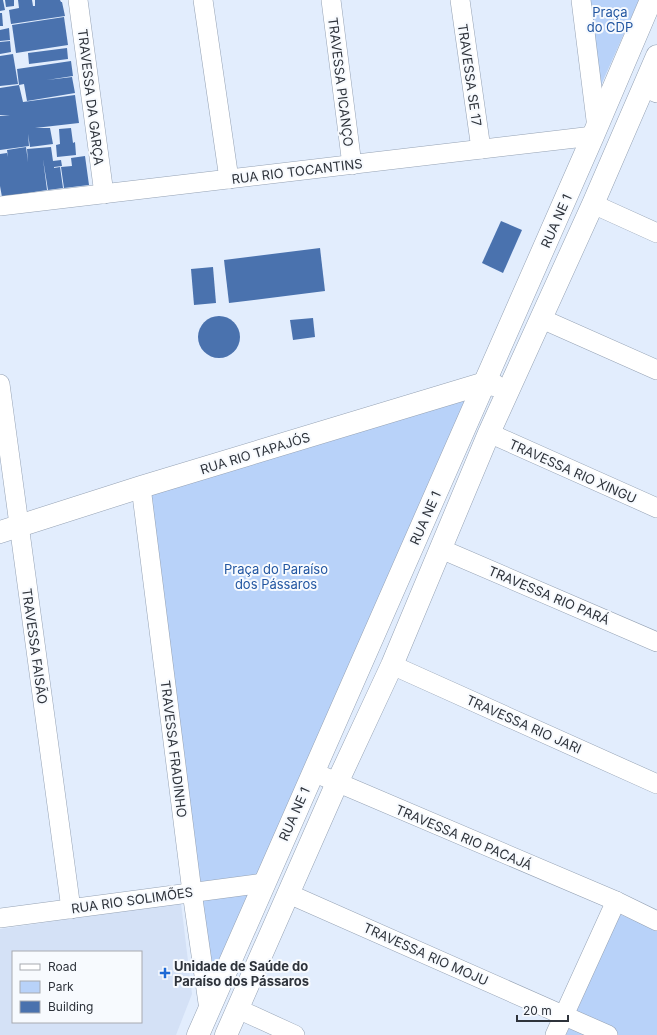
<svg xmlns="http://www.w3.org/2000/svg" width="657" height="1035" viewBox="0 0 657 1035" font-family="Inter,sans-serif">
<style>
.built{fill:#d4e1f6;fill-rule:evenodd}
.green{fill:#b8d2f9}
.building{fill:#4a72ae}
.lines{fill:none;stroke-linecap:round;stroke-linejoin:round}
.minor-casing{stroke:#95a2b4;stroke-width:20}
.tertiary-casing{stroke:#95a2b4;stroke-width:23}
.minor{stroke:#fff;stroke-width:19}
.tertiary{stroke:#fff;stroke-width:22}
.poi-dot{fill:#1e6ad5;stroke:#f7fafe;stroke-width:1.5}
.labels{text-anchor:middle;dominant-baseline:central;stroke-width:4;stroke-linejoin:round;paint-order:stroke}
.park-label{font-size:13px;fill:#2256a1;stroke:#f7fafe}
.street-label{font-size:13px;fill:#2e333b;stroke:#f7fafe}
.poi-label{font-size:13px;font-weight:bold;fill:#2e333b;stroke:#f7fafe;text-anchor:start}
</style>
<rect width="100%" height="100%" fill="#e2edfd"/>
<path class="built" d="M181 903 192 994 176 1035H0V929ZM13 952H141V1022H13Z"/>
<g class="green">
<polygon points="588,0 639,0 598,92"/>
<polygon points="488,390 214,986 146,494"/>
<polygon points="619,914 657,930 657,1035 566,1035"/>
</g>
<g class="building">
<polygon points="0,0 3,0 5,10 0,11"/>
<polygon points="5,0 14,0 14,6 6,7"/>
<polygon points="18,0 32,0 33,6 35,6 35,0 60,0 61,2 62,2 65,16 11,24 9,10 19,8"/>
<polygon points="0,13 2,13 3,26 0,26"/>
<polygon points="64,17 68,45 16,53 12,25"/>
<polygon points="9,28 10,40 0,41 0,30"/>
<polygon points="10,41 11,52 0,54 0,42"/>
<polygon points="67,48 68,59 29,64 28,53"/>
<polygon points="13,54 18,84 0,86 0,56"/>
<polygon points="71,61 73,76 47,80 72,77 75,93 27,101 24,84 19,85 17,69"/>
<polygon points="19,85 23,102 75,95 79,123 35,128 50,128 53,144 30,147 28,134 29,146 0,150 0,116 10,115 0,115 0,88"/>
<polygon points="71,128 73,143 75,142 76,155 57,157 56,145 60,144 59,129"/>
<polygon points="26,147 28,162 27,149 51,147 53,161 61,160 62,166 54,167 54,168 60,167 63,188 48,190 43,159 47,190 2,197 0,186 0,154 7,153 8,157 7,150"/>
<polygon points="85,156 89,185 64,188 61,167 72,166 71,158"/>
<polygon points="501,221 522,230 503,273 482,263"/>
<polygon points="320,248 325,291 229,303 224,260"/>
<polygon points="213,267 216,303 194,305 191,269"/>
<circle cx="219" cy="337" r="21"/>
<polygon points="313,318 315,337 293,340 290,320"/>
</g>
<g class="lines">
<defs>
<g id="minor">
<polyline points="78,0 104,194"/>
<polyline points="203,0 229,179"/>
<polyline points="331,0 352,165"/>
<polyline points="460,0 481,149"/>
<polyline points="581,0 597,128"/>
<polyline points="643,87 657,93"/>
<polyline points="593,204 657,233"/>
<polyline points="0,206 593,136"/>
<polyline points="542,319 657,370"/>
<polyline points="0,384 71,909"/>
<polyline points="489,433 657,508"/>
<polyline points="141,487 192,892 209,1010"/>
<polyline points="441,549 657,642"/>
<polyline points="392,665 657,784"/>
<polyline points="313,772 616,901 657,921"/>
<polyline points="289,894 608,1035"/>
<polyline points="0,918 264,883"/>
<polyline points="238,1009 295,1035"/>
<polyline points="555,1035 616,901"/>
</g>
<g id="tertiary">
<polyline points="0,532 141,487 485,383 494,385"/>
<polyline points="198,1035 593,136 651,0"/>
<polyline points="226,1035 337,783 392,665 489,433 593,204 657,56"/>
</g>
</defs>
<use href="#minor" class="minor-casing"/>
<use href="#tertiary" class="tertiary-casing"/>
<use href="#minor" class="minor"/>
<use href="#tertiary" class="tertiary"/>
</g>
<path class="poi-dot" d="M163 967h4v4h4v4h-4v4h-4v-4h-4v-4h4z"/>
<g class="labels">
<g class="park-label">
<text x="610" y="12">Praça<tspan x="610" dy="15">do CDP</tspan></text>
<text x="276" y="569">Praça do Paraíso<tspan x="276" dy="15">dos Pássaros</tspan></text>
</g>
<g class="street-label">
<text transform="translate(470 75) rotate(82)">TRAVESSA SE 17</text>
<text transform="translate(341 82) rotate(83)">TRAVESSA PICANÇO</text>
<text transform="translate(91 97) rotate(83)">TRAVESSA DA GARÇA</text>
<text transform="translate(297 171) rotate(-7)">RUA RIO TOCANTINS</text>
<text transform="translate(556 221) rotate(-66)">RUA NE 1</text>
<text transform="translate(255 453) rotate(-17)">RUA RIO TAPAJÓS</text>
<text transform="translate(573 471) rotate(24)">TRAVESSA RIO XINGU</text>
<text transform="translate(425 518) rotate(-66)">RUA NE 1</text>
<text transform="translate(549 595) rotate(23)">TRAVESSA RIO PARÁ</text>
<text transform="translate(35 646) rotate(82)">TRAVESSA FAISÃO</text>
<text transform="translate(524 724) rotate(24)">TRAVESSA RIO JARI</text>
<text transform="translate(174 749) rotate(83)">TRAVESSA FRADINHO</text>
<text transform="translate(294 814) rotate(-66)">RUA NE 1</text>
<text transform="translate(464 837) rotate(23)">TRAVESSA RIO PACAJÁ</text>
<text transform="translate(132 900) rotate(-8)">RUA RIO SOLIMÕES</text>
<text transform="translate(426 954) rotate(24)">TRAVESSA RIO MOJU</text>
</g>
<g class="poi-label">
<text x="174" y="966">Unidade de Saúde do<tspan x="174" dy="15">Paraíso dos Pássaros</tspan></text>
</g>
</g>
<rect x="12" y="951" width="130" height="72" fill="#f7fafe" stroke="#a7aab0"/>
<rect x="20" y="964" width="20" height="6" fill="#ffffff" stroke="#a7aab0"/>
<text x="48" y="971" font-size="12" fill="#2e333b">Road</text>
<rect x="20" y="981" width="20" height="12" fill="#b8d2f9" stroke="#a7aab0"/>
<text x="48" y="991" font-size="12" fill="#2e333b">Park</text>
<rect x="20" y="1001" width="20" height="12" fill="#4a72ae" stroke="#a7aab0"/>
<text x="48" y="1011" font-size="12" fill="#2e333b">Building</text>
<path d="M517 1015v6h51v-6" fill="none" stroke="#2e333b" stroke-width="2"/>
<text x="523" y="1015" font-size="12" fill="#2e333b" stroke="#f7fafe" stroke-width="3" paint-order="stroke">20 m</text>
</svg>
